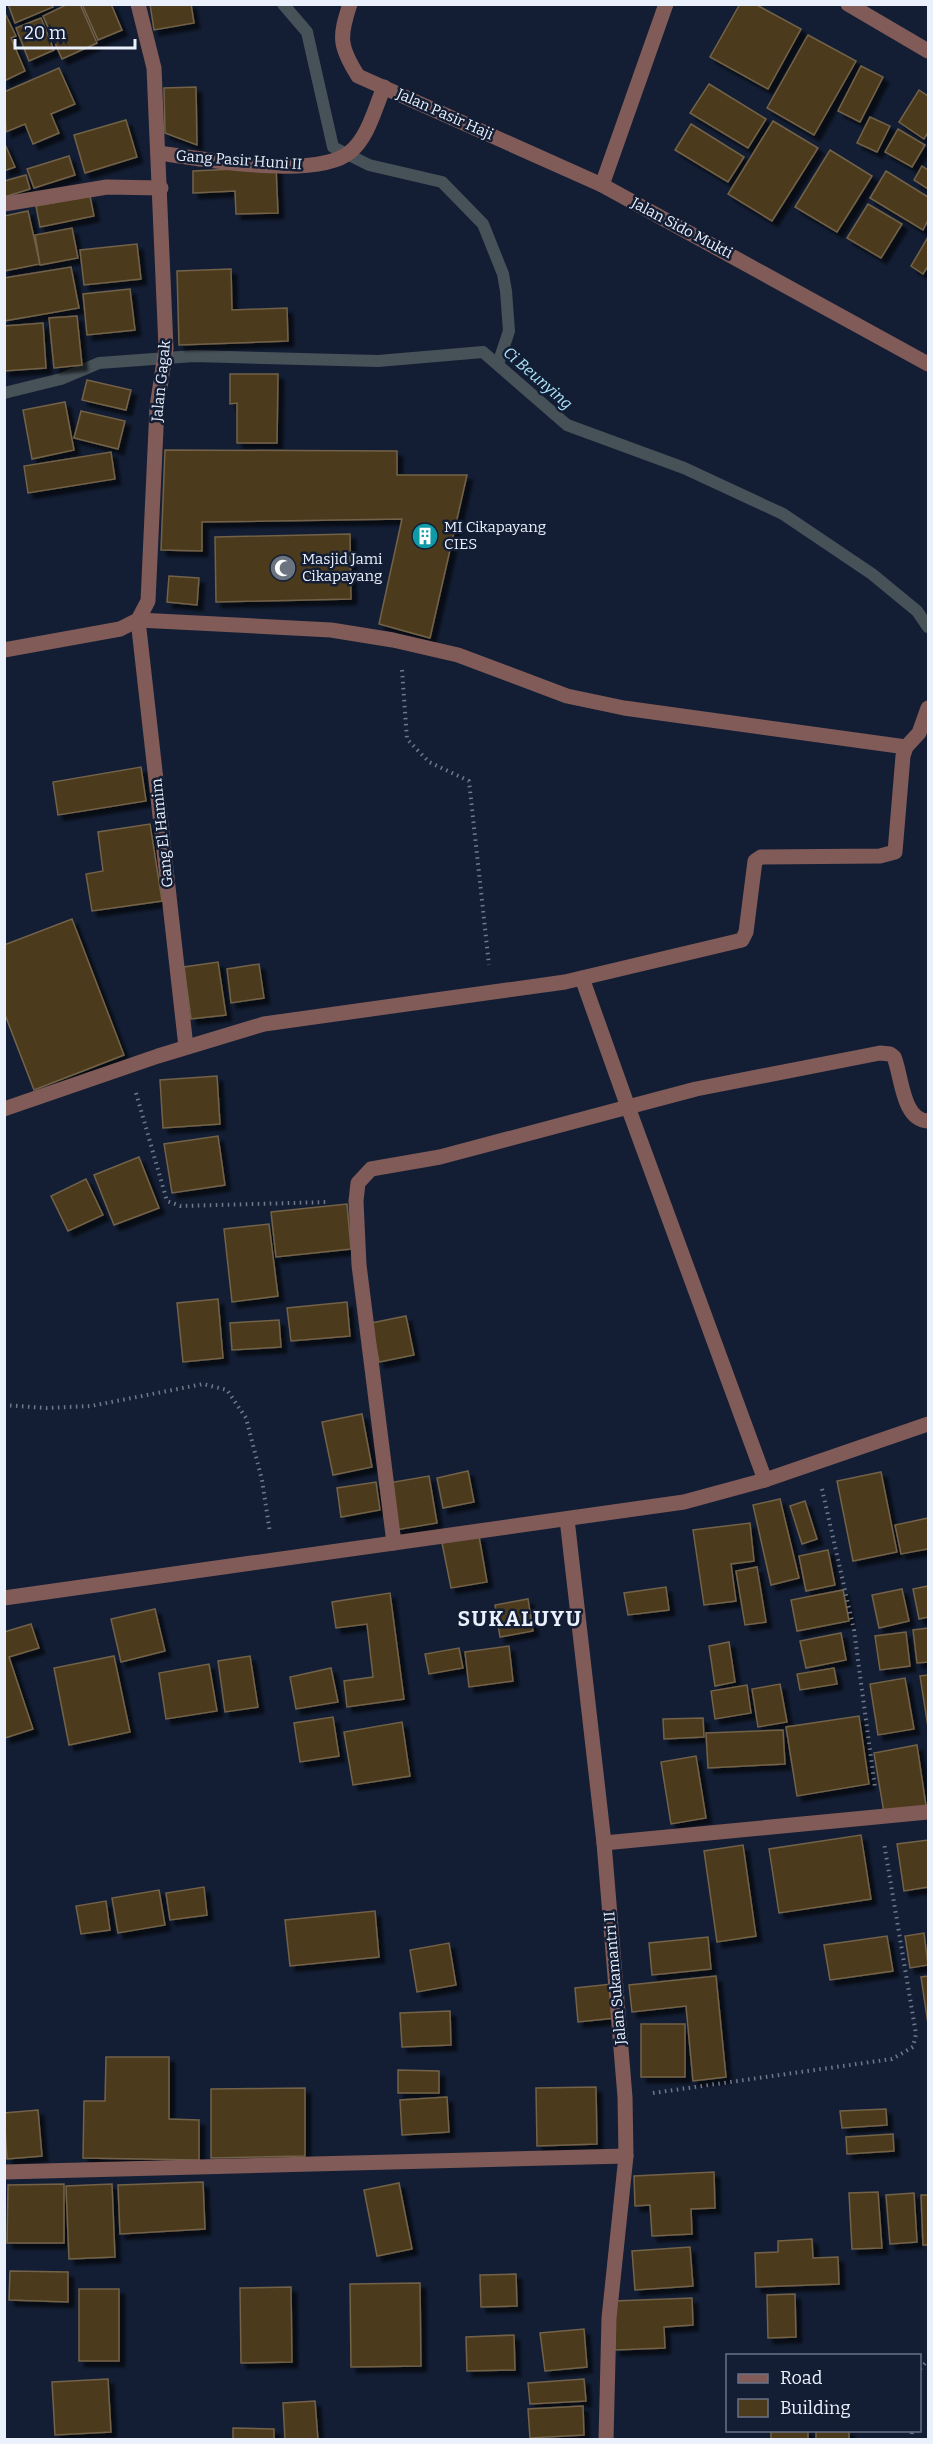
<svg xmlns="http://www.w3.org/2000/svg" width="933" height="2444" viewBox="0 0 933 2444" font-family="Bitter,serif">
<style>
.lines{fill:none;stroke-linecap:round;stroke-linejoin:round}
.stream{stroke:#465158;stroke-width:12}
.building{fill:#4c3a1c;stroke:#726248;stroke-width:1.5;filter:url(#shadow)}
.path{stroke:#70798b;stroke-width:4;stroke-dasharray:1.5 4.5;stroke-linecap:butt}
.street{stroke:#815b58;stroke-width:15}
.labels{text-anchor:middle;dominant-baseline:central;stroke-width:5;stroke-linejoin:round;paint-order:stroke}
.street-label{font-size:15px;fill:#eaf1fd;stroke:#131e34}
.poi-label{font-size:15px;fill:#eaf1fd;stroke:#131e34;text-anchor:start}
.water-label{font-size:16px;font-style:italic;fill:#abe5f9;stroke:#131e34}
.district-label{font-size:21px;font-weight:bold;letter-spacing:1.5px;fill:#eaf1fd;stroke:#131e34}
</style>
<defs>
<filter id="shadow"><feDropShadow dx="5.5" dy="5.5" stdDeviation="1.5" flood-color="#0009"/></filter>
</defs>
<rect width="100%" height="100%" fill="#131e34"/>
<g class="lines">
<g class="stream">
<polyline points="283,4 307,32 333,147 369,165 442,182 483,224 503,274 506,291 509,331 498,364"/>
<polyline points="4,393 61,379 99,363 194,356 378,361 483,352 567,425 684,468 783,514 872,574 917,611 928,627"/>
</g>
</g>
<g class="building">
<polygon points="8,4 51,4 53,7 15,23"/>
<polygon points="68,4 80,4 97,43 62,59 43,16"/>
<polygon points="82,4 111,4 122,30 98,40"/>
<polygon points="150,4 191,4 194,23 154,30"/>
<polygon points="740,4 755,4 801,29 768,89 710,57"/>
<polygon points="4,11 16,36 11,38 25,71 4,81"/>
<polygon points="41,18 54,50 29,61 16,28"/>
<polygon points="808,35 856,61 814,135 767,108"/>
<polygon points="861,66 883,77 860,122 838,111"/>
<polygon points="59,68 75,104 51,114 59,133 33,144 25,124 6,132 4,92"/>
<polygon points="709,84 766,119 748,148 690,113"/>
<polygon points="196,87 197,145 165,133 164,88"/>
<polygon points="919,90 928,96 928,132 924,139 899,122"/>
<polygon points="870,117 890,126 877,152 857,143"/>
<polygon points="126,120 137,157 85,173 74,135"/>
<polygon points="773,121 818,148 772,221 728,194"/>
<polygon points="691,124 744,157 728,182 675,150"/>
<polygon points="898,129 925,145 912,167 885,152"/>
<polygon points="4,142 15,167 4,171"/>
<polygon points="830,150 872,176 837,232 795,207"/>
<polygon points="69,156 75,175 34,188 27,169"/>
<polygon points="922,166 928,170 928,189 914,180"/>
<polygon points="276,167 278,213 236,214 235,191 193,193 193,171"/>
<polygon points="886,171 928,197 928,220 923,230 870,198"/>
<polygon points="26,175 30,189 4,197 4,181"/>
<polygon points="90,196 94,216 40,227 36,206"/>
<polygon points="868,204 902,224 881,258 847,238"/>
<polygon points="28,211 40,264 4,271 4,216"/>
<polygon points="72,228 78,258 40,265 35,235"/>
<polygon points="928,237 928,266 923,274 911,266"/>
<polygon points="137,244 141,279 84,285 80,250"/>
<polygon points="71,267 79,308 4,321 4,278"/>
<polygon points="231,269 232,310 287,308 288,341 179,345 177,271"/>
<polygon points="130,289 135,330 87,335 83,294"/>
<polygon points="77,316 82,365 54,368 49,318"/>
<polygon points="43,323 46,368 4,371 4,326"/>
<polygon points="230,374 278,374 277,443 237,443 237,403 230,404"/>
<polygon points="87,380 131,390 126,410 82,400"/>
<polygon points="65,402 74,450 32,459 23,410"/>
<polygon points="81,411 125,421 118,449 74,438"/>
<polygon points="165,450 397,451 397,475 467,475 430,638 379,624 402,519 202,522 202,551 161,550"/>
<polygon points="111,452 115,479 28,493 24,466"/>
<polygon points="350,534 351,599 216,602 215,537"/>
<polygon points="169,576 199,578 197,605 167,602"/>
<polygon points="141,767 146,801 58,815 53,782"/>
<polygon points="150,824 162,901 92,911 86,874 103,871 98,832"/>
<polygon points="72,919 124,1055 34,1090 4,1012 4,945"/>
<polygon points="218,962 226,1015 191,1019 184,967"/>
<polygon points="259,964 264,998 231,1003 227,969"/>
<polygon points="217,1076 220,1124 163,1128 160,1080"/>
<polygon points="218,1136 225,1185 172,1193 164,1144"/>
<polygon points="139,1157 159,1208 114,1225 94,1175"/>
<polygon points="86,1179 103,1215 68,1231 51,1196"/>
<polygon points="347,1204 351,1249 276,1257 271,1212"/>
<polygon points="269,1224 278,1296 232,1302 224,1229"/>
<polygon points="218,1299 223,1358 183,1362 177,1303"/>
<polygon points="347,1302 350,1336 291,1341 287,1308"/>
<polygon points="406,1316 414,1355 379,1362 371,1323"/>
<polygon points="279,1320 281,1347 232,1350 230,1323"/>
<polygon points="362,1414 372,1467 333,1475 322,1422"/>
<polygon points="468,1471 474,1502 443,1508 437,1478"/>
<polygon points="881,1472 897,1552 853,1561 837,1481"/>
<polygon points="429,1476 437,1523 396,1530 388,1483"/>
<polygon points="376,1482 380,1510 341,1517 337,1488"/>
<polygon points="780,1499 799,1578 771,1585 753,1505"/>
<polygon points="805,1501 817,1539 802,1544 790,1506"/>
<polygon points="928,1518 928,1549 901,1554 895,1525"/>
<polygon points="750,1523 754,1561 731,1564 736,1601 704,1605 693,1530"/>
<polygon points="479,1536 487,1582 451,1588 442,1543"/>
<polygon points="828,1550 835,1585 806,1591 799,1556"/>
<polygon points="757,1567 766,1622 745,1625 736,1571"/>
<polygon points="928,1586 928,1617 919,1619 913,1589"/>
<polygon points="666,1587 669,1610 628,1615 624,1593"/>
<polygon points="902,1589 909,1621 879,1628 872,1595"/>
<polygon points="843,1590 849,1621 797,1631 791,1600"/>
<polygon points="390,1593 404,1699 347,1707 344,1681 373,1677 367,1624 336,1628 332,1602"/>
<polygon points="528,1599 533,1631 500,1637 495,1605"/>
<polygon points="155,1609 165,1651 121,1662 111,1619"/>
<polygon points="31,1624 39,1648 9,1657 33,1729 5,1738 4,1632"/>
<polygon points="928,1628 928,1662 917,1663 913,1630"/>
<polygon points="906,1632 910,1666 880,1670 875,1636"/>
<polygon points="841,1633 846,1660 806,1668 800,1641"/>
<polygon points="729,1642 735,1682 715,1686 709,1646"/>
<polygon points="509,1646 513,1681 469,1687 465,1652"/>
<polygon points="459,1648 463,1668 429,1674 425,1654"/>
<polygon points="114,1656 130,1732 69,1745 54,1668"/>
<polygon points="250,1656 258,1707 225,1712 218,1661"/>
<polygon points="209,1664 217,1711 166,1719 159,1673"/>
<polygon points="331,1668 338,1702 296,1709 290,1677"/>
<polygon points="834,1668 837,1684 800,1690 797,1674"/>
<polygon points="928,1675 928,1727 920,1676"/>
<polygon points="905,1678 914,1729 878,1735 870,1684"/>
<polygon points="780,1684 787,1722 758,1727 752,1689"/>
<polygon points="747,1685 751,1713 715,1719 711,1691"/>
<polygon points="859,1716 869,1784 797,1796 786,1727"/>
<polygon points="333,1717 339,1756 300,1762 294,1723"/>
<polygon points="703,1718 704,1737 664,1739 663,1719"/>
<polygon points="402,1722 410,1776 353,1785 344,1732"/>
<polygon points="783,1730 785,1764 708,1768 706,1733"/>
<polygon points="917,1745 926,1806 884,1813 874,1753"/>
<polygon points="696,1756 706,1818 671,1824 661,1762"/>
<polygon points="861,1835 871,1899 779,1913 769,1849"/>
<polygon points="928,1840 928,1887 904,1891 897,1844"/>
<polygon points="743,1845 756,1936 717,1942 704,1851"/>
<polygon points="204,1887 207,1915 170,1920 166,1893"/>
<polygon points="159,1890 165,1925 118,1933 112,1898"/>
<polygon points="106,1901 110,1930 81,1934 76,1906"/>
<polygon points="375,1911 379,1957 290,1966 285,1920"/>
<polygon points="924,1933 928,1965 910,1968 905,1936"/>
<polygon points="887,1936 893,1971 830,1980 824,1945"/>
<polygon points="708,1937 711,1969 652,1975 649,1943"/>
<polygon points="449,1943 456,1985 417,1992 410,1950"/>
<polygon points="716,1976 726,2077 693,2081 686,2006 632,2012 629,1985"/>
<polygon points="928,1976 928,2024 921,1977"/>
<polygon points="612,1984 616,2018 578,2022 575,1988"/>
<polygon points="450,2011 451,2045 402,2047 400,2013"/>
<rect x="641" y="2024" width="44" height="53"/>
<polygon points="106,2057 169,2057 169,2119 199,2120 199,2160 83,2158 84,2101 105,2101"/>
<polygon points="398,2070 439,2071 439,2093 398,2093"/>
<polygon points="596,2087 597,2144 537,2146 536,2088"/>
<polygon points="305,2088 305,2156 211,2158 211,2089"/>
<polygon points="447,2097 449,2132 402,2135 400,2100"/>
<polygon points="886,2109 887,2125 842,2128 840,2111"/>
<polygon points="38,2110 42,2156 7,2159 4,2113"/>
<polygon points="893,2134 894,2151 847,2154 846,2137"/>
<polygon points="714,2172 715,2208 691,2209 692,2234 652,2236 650,2205 635,2206 634,2176"/>
<polygon points="203,2182 205,2229 120,2234 118,2185"/>
<polygon points="399,2183 412,2249 377,2256 364,2190"/>
<polygon points="64,2184 64,2243 7,2243 8,2185"/>
<polygon points="112,2184 115,2257 69,2259 66,2186"/>
<polygon points="878,2192 882,2248 852,2249 849,2193"/>
<polygon points="914,2193 917,2242 890,2244 886,2195"/>
<polygon points="921,2195 928,2195 928,2245 923,2245"/>
<polygon points="812,2239 813,2258 838,2257 839,2284 756,2287 755,2253 778,2252 778,2241"/>
<polygon points="690,2247 693,2286 635,2290 632,2251"/>
<polygon points="10,2271 68,2272 68,2302 9,2300"/>
<polygon points="516,2274 517,2306 481,2307 480,2275"/>
<polygon points="420,2283 421,2366 351,2367 350,2284"/>
<polygon points="291,2287 292,2362 241,2363 240,2288"/>
<rect x="79" y="2289" width="40" height="72"/>
<polygon points="795,2294 796,2337 768,2338 767,2295"/>
<polygon points="692,2298 693,2325 664,2327 665,2348 615,2350 614,2301"/>
<polygon points="584,2329 587,2367 545,2371 540,2333"/>
<polygon points="514,2335 515,2370 467,2371 466,2337"/>
<polygon points="108,2379 111,2432 55,2435 52,2382"/>
<polygon points="584,2379 586,2401 530,2404 528,2383"/>
<polygon points="315,2401 318,2440 285,2440 283,2403"/>
<polygon points="583,2406 584,2435 530,2438 528,2409"/>
<polygon points="233,2428 274,2429 274,2440 233,2440"/>
<rect x="771" y="2430" width="37" height="10"/>
<rect x="816" y="2430" width="33" height="10"/>
</g>
<g class="lines">
<g class="path">
<polyline points="402,670 407,739 429,762 469,781 489,965"/>
<polyline points="136,1093 167,1201 181,1206 328,1202"/>
<polyline points="4,1405 46,1408 91,1406 203,1384 227,1390 246,1418 262,1480 270,1533"/>
<polyline points="822,1489 854,1630 875,1788"/>
<polyline points="653,2093 892,2059 913,2047 916,2034 884,1843"/>
<polyline points="920,2369 928,2360"/>
<polyline points="911,2440 912,2430"/>
</g>
<g class="street">
<path d="M350 4C339 37 339 46 358 76L602 185 928 364"/>
<polyline points="848,4 928,51"/>
<path d="M159 153C202 159 317 180 350 152 368 138 375 108 384 87"/>
<polyline points="602,185 666,4"/>
<polyline points="4,204 107,187 161,188"/>
<polyline points="138,620 331,630 393,640 458,655 567,696 624,708 906,747"/>
<polyline points="138,620 186,1047"/>
<polyline points="4,650 120,629 138,620 148,601 157,407 166,348 154,68 138,4"/>
<path d="M582 978 628 1107 696 1089 880 1053 890 1054 894 1057C902 1076 902 1120 928 1121"/>
<polyline points="4,1109 158,1056 264,1024 565,982 742,940 746,932 755,861 761,857 880,856 895,852 903,756 906,747 919,733 928,708"/>
<polyline points="567,1519 604,1843 625,2097 626,2156 609,2318 606,2440"/>
<polyline points="394,1543 359,1265 356,1201 358,1183 371,1169 440,1157 628,1107 765,1480"/>
<polyline points="4,1598 684,1502 765,1480 928,1424"/>
<polyline points="604,1843 928,1812"/>
<polyline points="4,2172 626,2156"/>
</g>
</g>
<defs>
<symbol id="building-disc" viewBox="-11 -11 22 22"><circle r="9.5" fill="#0f9aa8" stroke="#131e34"/><path d="M-4-6H4V6H1V3H-1V6H-4ZM-2.5-4.3h1.7v1.8h-1.7ZM.8-4.3h1.7v1.8H.8ZM-2.5-1h1.7V.8h-1.7ZM.8-1h1.7V.8H.8Z" fill="#fff"/></symbol>
<symbol id="mosque-disc" viewBox="-11 -11 22 22"><circle r="9.5" fill="#6b7280" stroke="#131e34"/><path d="M3.5-4.9A6 6 0 1 0 3.5 4.9A5 5 0 1 1 3.5-4.9Z" fill="#fff"/></symbol>
</defs>
<g fill-rule="evenodd">
<use href="#building-disc" x="410" y="521" width="30" height="30"/>
<use href="#mosque-disc" x="268" y="553" width="30" height="30"/>
</g>
<g class="labels">
<g class="street-label">
<text transform="translate(445 114) rotate(24)">Jalan Pasir Haji</text>
<text transform="translate(239 160) rotate(4)">Gang Pasir Huni II</text>
<text transform="translate(682 228) rotate(28)">Jalan Sido Mukti</text>
<text transform="translate(161 381) rotate(-84)">Jalan Gagak</text>
<text transform="translate(162 833) rotate(-96)">Gang El Hamim</text>
<text transform="translate(615 1978) rotate(-95)">Jalan Sukamantri II</text>
</g>
<g class="poi-label">
<text x="444" y="527">MI Cikapayang<tspan x="444" dy="17">CIES</tspan></text>
<text x="302" y="559">Masjid Jami<tspan x="302" dy="17">Cikapayang</tspan></text>
</g>
<g class="water-label">
<text transform="translate(538 378) rotate(41)">Ci Beunying</text>
</g>
<g class="district-label">
<text x="520" y="1619">SUKALUYU</text>
</g>
</g>
<rect width="933" height="2444" fill="none" stroke="#eaf1fd" stroke-width="12"/>
<rect x="726" y="2354" width="195" height="78" fill="#131e34" stroke="#697284" stroke-width="1.5"/>
<rect x="738" y="2374" width="30" height="9" fill="#815b58" stroke="#697284" stroke-width="1.5"/>
<text x="780" y="2384" font-size="18" fill="#eaf1fd">Road</text>
<rect x="738" y="2399" width="30" height="18" fill="#4c3a1c" stroke="#697284" stroke-width="1.5"/>
<text x="780" y="2414" font-size="18" fill="#eaf1fd">Building</text>
<path d="M15 39v9h120v-9" fill="none" stroke="#eaf1fd" stroke-width="3"/>
<text x="24" y="39" font-size="18" fill="#eaf1fd" stroke="#131e34" stroke-width="4.5" paint-order="stroke">20 m</text>
</svg>
